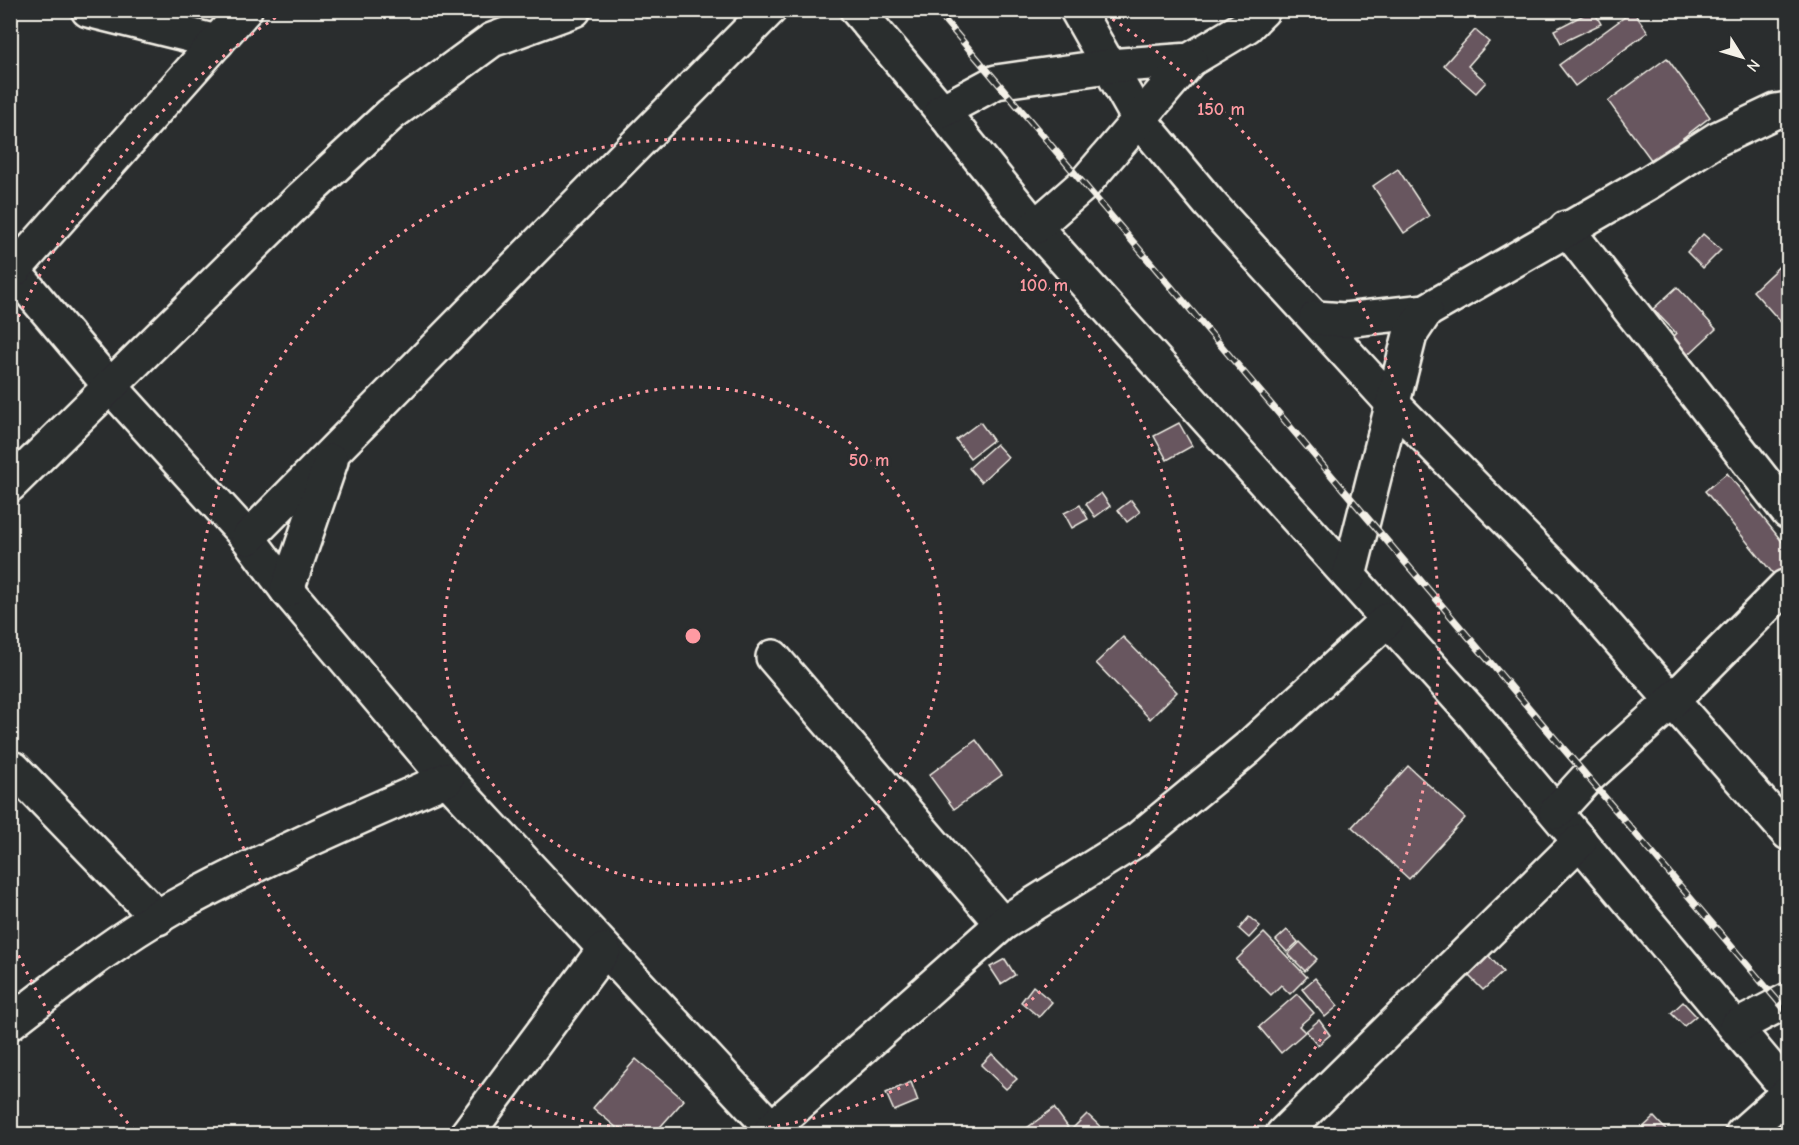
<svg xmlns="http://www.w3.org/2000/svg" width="1799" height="1145" viewBox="0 0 1799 1145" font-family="'Comic Neue',sans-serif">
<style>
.building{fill:#67565e;stroke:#f4f1e8;stroke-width:1.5}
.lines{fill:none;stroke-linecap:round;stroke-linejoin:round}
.minor-casing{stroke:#f4f1e8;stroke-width:38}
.minor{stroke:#2a2d2e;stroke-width:33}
.rail-casing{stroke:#f4f1e8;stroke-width:7}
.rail{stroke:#2a2d2e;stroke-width:4.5;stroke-dasharray:14;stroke-linecap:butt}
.ring{fill:none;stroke:#ff9aa2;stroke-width:3;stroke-dasharray:3 6}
.centre{fill:#ff9aa2;stroke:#2a2d2e;stroke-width:3}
.ring-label{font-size:18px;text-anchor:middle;font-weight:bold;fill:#ff9aa2;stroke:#2a2d2e;stroke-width:6;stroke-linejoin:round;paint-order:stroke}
</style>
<rect width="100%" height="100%" fill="#2a2d2e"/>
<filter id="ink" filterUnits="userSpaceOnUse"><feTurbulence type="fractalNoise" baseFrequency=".0167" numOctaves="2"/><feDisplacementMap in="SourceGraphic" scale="12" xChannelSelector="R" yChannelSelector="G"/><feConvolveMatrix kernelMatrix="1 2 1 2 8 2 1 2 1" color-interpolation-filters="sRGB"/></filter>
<g filter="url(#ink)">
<g class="building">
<polygon points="1593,10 1601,24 1561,43 1554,30"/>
<polygon points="1633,11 1648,32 1575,86 1559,65"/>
<polygon points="1475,30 1489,42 1468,66 1486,82 1476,93 1444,65"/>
<polygon points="1667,58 1710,117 1683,138 1688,145 1657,168 1608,101"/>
<polygon points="1398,169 1429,216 1404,233 1373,186"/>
<polygon points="1703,234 1721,250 1703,268 1687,252"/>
<polygon points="1786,260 1788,263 1788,330 1753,291"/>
<polygon points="1677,287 1716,329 1686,357 1670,339 1676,333 1653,309"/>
<polygon points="980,422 993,440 970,458 956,440"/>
<polygon points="1179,423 1192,446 1167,460 1154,436"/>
<polygon points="996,444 1008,457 981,482 969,468"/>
<polygon points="1727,473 1788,549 1788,565 1775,576 1705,491"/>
<polygon points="1101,493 1110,506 1095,517 1086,504"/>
<polygon points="1131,500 1140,512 1127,522 1118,510"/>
<polygon points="1080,505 1088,519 1072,528 1064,513"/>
<polygon points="1123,637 1177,692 1150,719 1096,663"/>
<polygon points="976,740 1002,775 954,809 929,775"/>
<polygon points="1408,766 1465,818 1409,879 1352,827"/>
<polygon points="1249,917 1260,926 1249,938 1239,929"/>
<polygon points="1287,930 1298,942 1287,952 1276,940"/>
<polygon points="1264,933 1307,977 1290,994 1281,985 1271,995 1236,960"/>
<polygon points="1300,942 1317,959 1305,971 1288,954"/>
<polygon points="1489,956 1503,972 1483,990 1468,975"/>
<polygon points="1005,959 1015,975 1001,984 990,967"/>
<polygon points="1315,978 1338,1006 1325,1017 1302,989"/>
<polygon points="1033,986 1052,1002 1039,1017 1021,1002"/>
<polygon points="1297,994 1314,1013 1299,1026 1305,1032 1281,1053 1259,1027"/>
<polygon points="1683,1002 1696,1016 1684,1026 1671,1013"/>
<polygon points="1319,1020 1330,1035 1318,1045 1306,1031"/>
<polygon points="992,1054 1017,1079 1006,1089 981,1065"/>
<polygon points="636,1059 684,1100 654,1134 624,1134 593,1108"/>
<polygon points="911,1082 918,1101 894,1111 886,1093"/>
<polygon points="1054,1108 1068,1127 1058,1134 1031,1134 1027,1128"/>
<polygon points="1087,1114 1108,1134 1067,1134"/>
<polygon points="1654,1117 1670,1134 1636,1134"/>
</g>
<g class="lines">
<defs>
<g id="minor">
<polyline points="88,10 217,42"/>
<polyline points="857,10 942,111 1035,227 1473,714 1788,1090"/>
<polyline points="1077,10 1139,119 1209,203 1393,404 1571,585 1788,833"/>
<polyline points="942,111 996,82 1109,66 1190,60 1247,26 1263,10"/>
<polyline points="1035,227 1084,184 1190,60"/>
<polyline points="1566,228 1788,512"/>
<polyline points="10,267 110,386 248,538 287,590 447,779 777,1134"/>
<polyline points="14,270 245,10"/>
<polyline points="1316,318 1344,320 1426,311 1648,183 1717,139 1776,111 1788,109"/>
<polyline points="10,485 301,198 391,114 492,40 574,10"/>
<polyline points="248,538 769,10"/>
<polyline points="1349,576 1410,335 1426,311"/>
<polyline points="287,590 331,461"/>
<polyline points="773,657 1002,924"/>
<polyline points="14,769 158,918"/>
<polyline points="1556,812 1588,777 1671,702 1785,587"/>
<path d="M10 1023C62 983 114 941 171 909 260 860 354 819 447 779"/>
<polyline points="1736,1027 1788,1000"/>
<polyline points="772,1128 1002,924 1138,839 1248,748 1388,619"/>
<polyline points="467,1134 604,950"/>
<polyline points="1283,1134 1580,841"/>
<polyline points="1742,1134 1788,1093"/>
</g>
</defs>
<use href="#minor" class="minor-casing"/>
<use href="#minor" class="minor"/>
<defs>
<polyline id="rail" points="936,10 1788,1013"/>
</defs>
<use href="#rail" class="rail-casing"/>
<use href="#rail" class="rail"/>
</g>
</g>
<g class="ring">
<circle cx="693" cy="636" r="249"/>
<circle cx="693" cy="636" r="497"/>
<path d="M134 1130A746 746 0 0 1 11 939M11 333A746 746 0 0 1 281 14M1105 14A746 746 0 0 1 1252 1130"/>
</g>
<circle cx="693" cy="636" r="9" class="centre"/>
<g class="ring-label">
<text x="1221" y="115">150 m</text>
<text x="1044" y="291">100 m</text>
<text x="869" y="466">50 m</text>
</g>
<rect width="1799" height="1145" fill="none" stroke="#2a2d2e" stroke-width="36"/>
<rect x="18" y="18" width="1763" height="1109" fill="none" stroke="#f4f1e8" stroke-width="2" filter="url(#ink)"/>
<g transform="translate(1742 57) rotate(127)" stroke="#2a2d2e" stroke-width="4.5" paint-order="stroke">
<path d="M0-4.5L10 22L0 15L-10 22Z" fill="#f4f1e8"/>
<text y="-9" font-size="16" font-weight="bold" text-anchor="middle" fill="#f4f1e8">N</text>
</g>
</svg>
